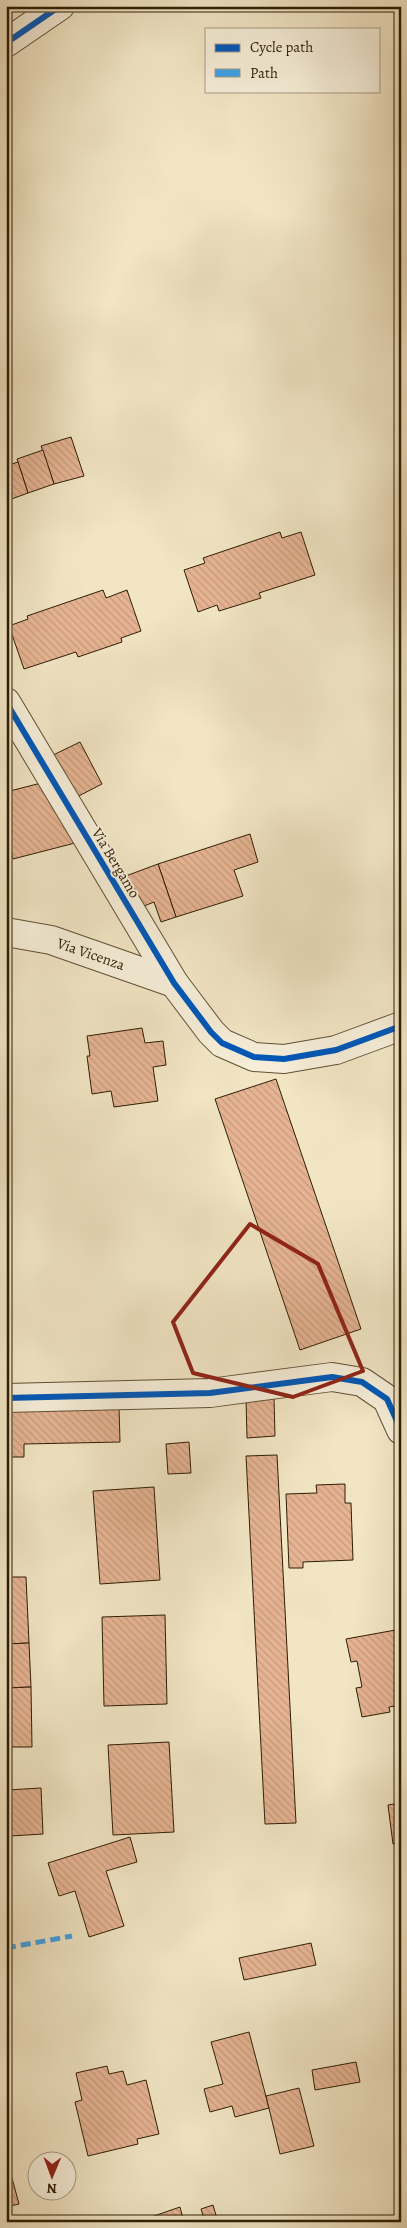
<svg xmlns="http://www.w3.org/2000/svg" width="407" height="2228" viewBox="0 0 407 2228" font-family="Alegreya,serif">
<style>
.building{fill:url(#building-back-hatch);stroke:#2f1e04}
.lines{fill:none;stroke-linecap:round;stroke-linejoin:round}
.minor-casing{stroke:#605034;stroke-width:30}
.minor{stroke:#f6eed9;stroke-width:28}
.quiet{stroke:#3ea2e9;stroke-width:5;stroke-dasharray:10 5;stroke-linecap:butt}
.cycleway-casing{stroke:#f6eed9;stroke-width:9}
.cycleway{stroke:#0057b8;stroke-width:6}
.marked{fill:none;stroke:#8f2418;stroke-width:4;stroke-linejoin:round}
.labels{text-anchor:middle;dominant-baseline:central;stroke-width:4;stroke-linejoin:round;paint-order:stroke}
.street-label{font-size:15px;fill:#2f1e04;stroke:#f6eed9}
</style>
<defs>
<pattern id="building-back-hatch" width="6" height="6" patternUnits="userSpaceOnUse" patternTransform="scale(1.25)"><rect width="6" height="6" fill="#e6b493"/><path d="M-1 5l2 2M0 0l6 6M5-1l2 2" fill="none" stroke="#c69a7d"/></pattern>
</defs>
<rect width="100%" height="100%" fill="#f1e5c4"/>
<filter id="stains"><feTurbulence type="fractalNoise" baseFrequency=".004" numOctaves="4"/><feColorMatrix values="0 0 0 0 .2 0 0 0 0 .09 0 0 0 0 .02 0 0 0 .5 -.17"/></filter>
<radialGradient id="worn" r=".72"><stop offset=".6" stop-color="#630" stop-opacity="0"/><stop offset="1" stop-color="#630" stop-opacity=".3"/></radialGradient>
<g class="building">
<polygon points="71,437 84,476 54,484 41,446"/>
<polygon points="43,450 54,484 28,493 17,459"/>
<polygon points="18,462 28,493 6,501 6,466"/>
<polygon points="280,532 282,538 301,532 315,575 259,593 261,598 219,611 217,605 198,612 184,570 205,563 203,558"/>
<polygon points="103,590 106,598 127,590 141,631 121,638 122,642 78,657 76,652 24,669 9,626 28,619 27,616"/>
<polygon points="80,742 102,784 69,801 47,758"/>
<polygon points="45,782 79,842 13,859 6,826 6,792"/>
<polygon points="250,834 258,862 234,870 243,896 176,917 158,864"/>
<polygon points="158,864 176,917 161,922 154,902 134,910 123,877"/>
<polygon points="142,1028 145,1043 163,1041 166,1065 153,1067 158,1101 114,1107 111,1091 92,1094 87,1056 90,1056 87,1036"/>
<polygon points="276,1079 361,1329 300,1350 215,1099"/>
<polygon points="274,1398 275,1436 247,1438 246,1399"/>
<polygon points="119,1407 120,1442 24,1444 24,1457 6,1457 6,1410"/>
<polygon points="189,1442 191,1473 168,1474 166,1444"/>
<polygon points="277,1455 296,1823 265,1824 246,1456"/>
<polygon points="345,1484 345,1503 351,1503 353,1560 303,1562 303,1568 289,1568 286,1494 317,1493 316,1485"/>
<polygon points="154,1487 160,1580 100,1584 93,1491"/>
<polygon points="6,1577 26,1577 29,1643 6,1644"/>
<polygon points="165,1615 167,1704 104,1706 102,1617"/>
<polygon points="401,1629 401,1705 389,1707 390,1712 362,1717 356,1688 362,1687 357,1661 351,1662 346,1639"/>
<polygon points="29,1643 31,1687 6,1688 6,1644"/>
<polygon points="31,1687 32,1747 6,1747 6,1688"/>
<polygon points="169,1742 174,1832 113,1835 108,1745"/>
<polygon points="41,1788 43,1834 10,1836 7,1790"/>
<polygon points="401,1803 401,1842 393,1844 388,1805"/>
<polygon points="130,1837 137,1862 106,1871 124,1926 89,1937 75,1891 59,1896 48,1863"/>
<polygon points="311,1943 316,1965 244,1980 239,1958"/>
<polygon points="249,2032 269,2108 235,2117 232,2106 210,2112 204,2089 223,2084 211,2042"/>
<polygon points="356,2062 360,2082 315,2090 312,2070"/>
<polygon points="107,2066 109,2074 123,2071 127,2085 146,2080 159,2134 137,2139 138,2144 88,2156 75,2102 82,2100 76,2073"/>
<polygon points="299,2088 314,2146 280,2154 266,2096"/>
<polygon points="6,2156 19,2204 6,2207"/>
<polygon points="213,2205 218,2222 205,2222 201,2209"/>
<polygon points="180,2207 184,2222 153,2222 151,2217"/>
</g>
<g class="lines">
<defs>
<g id="minor">
<polyline points="6,43 60,6"/>
<polyline points="6,702 174,983 211,1032 222,1043 254,1057 284,1059 336,1050 401,1026"/>
<polyline points="6,932 51,940 174,983"/>
<polyline points="6,1398 210,1393 332,1377 362,1382 387,1399 401,1430"/>
</g>
</defs>
<use href="#minor" class="minor-casing"/>
<use href="#minor" class="minor"/>
<polyline class="quiet" points="6,1948 72,1936"/>
<defs>
<g id="cycleway">
<polyline points="6,43 60,6"/>
<polyline points="6,702 174,983 211,1032 222,1043 254,1057 284,1059 336,1050 401,1026"/>
<polyline points="6,1398 210,1393 332,1377 362,1382 387,1399 401,1430"/>
</g>
</defs>
<use href="#cycleway" class="cycleway-casing"/>
<use href="#cycleway" class="cycleway"/>
</g>
<path class="marked" d="M250 1224 318 1264 363 1371 293 1397 193 1373 173 1322Z"/>
<g class="labels">
<g class="street-label">
<text transform="translate(116 863) rotate(59)">Via Bergamo</text>
<text transform="translate(91 954) rotate(19)">Via Vicenza</text>
</g>
</g>
<rect width="407" height="2228" fill="none" stroke="#f1e5c4" stroke-width="25"/>
<rect x="8" y="8" width="392" height="2213" fill="none" stroke="#2f1e04" stroke-width="2.5"/>
<rect x="12" y="12" width="382" height="2203" fill="none" stroke="#2f1e04"/>
<rect x="205" y="28" width="175" height="65" fill="#f6eed9" stroke="#a69b84"/>
<rect x="215" y="44" width="25" height="8" fill="#0057b8" stroke="#a69b84"/>
<text x="250" y="52" font-size="15" fill="#2f1e04">Cycle path</text>
<rect x="215" y="69" width="25" height="8" fill="#3ea2e9" stroke="#a69b84"/>
<text x="250" y="78" font-size="15" fill="#2f1e04">Path</text>
<g transform="translate(52 2176) rotate(181)"><circle r="24" fill="#f6eed9" stroke="#a69b84"/>
<path d="M0-4L9 19L0 12L-9 19Z" fill="#8f2418"/>
<text y="-8" font-size="14" font-weight="bold" text-anchor="middle" fill="#2f1e04">N</text>
</g>
<rect width="100%" height="100%" filter="url(#stains)"/>
<rect width="100%" height="100%" fill="url(#worn)"/>
</svg>
